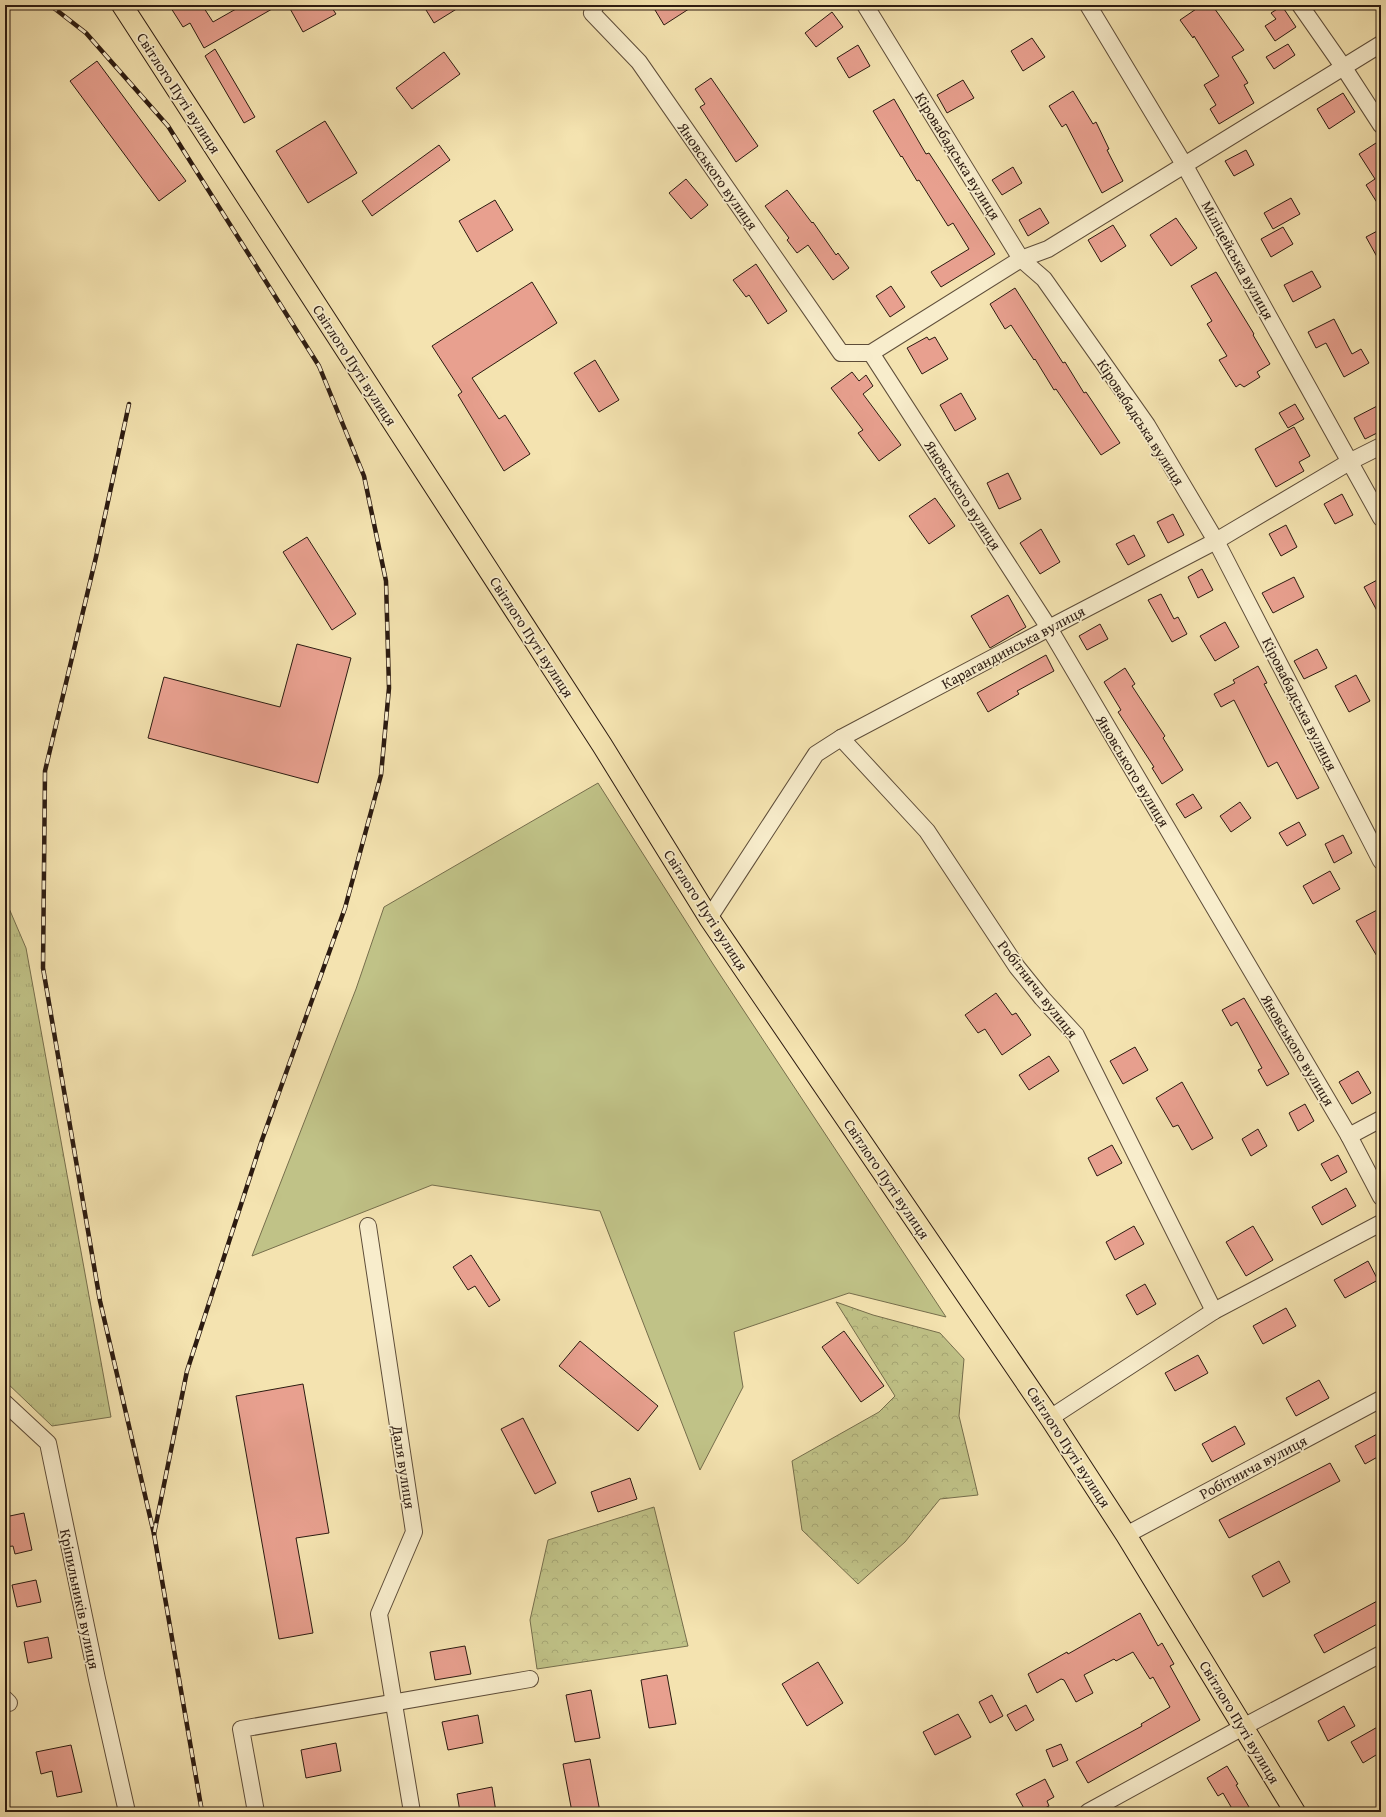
<svg xmlns="http://www.w3.org/2000/svg" width="1386" height="1817" viewBox="0 0 1386 1817" font-family="'Gentium Book Plus',serif">
<style>
.grass{fill:url(#grass-tufts);stroke:#766e4c}
.forest{fill:url(#forest-crowns);stroke:#766e4c}
.green{fill:#c0c287;stroke:#766e4c}
.building{fill:#e8a08f;stroke:#2c1b11}
.lines{fill:none;stroke-linecap:round;stroke-linejoin:round}
.minor-casing{stroke:#5e4d39;stroke-width:18}
.major-casing{stroke:#2c1b11;stroke-width:22}
.minor{stroke:#f8edcc;stroke-width:16}
.major{stroke:#f4e3b0;stroke-width:20}
.rail-casing{stroke:#2c1b11;stroke-width:4.5}
.rail{stroke:#f8edcc;stroke-width:3;stroke-dasharray:9;stroke-linecap:butt}
.labels{text-anchor:middle;dominant-baseline:central;stroke-width:3.5;stroke-linejoin:round;paint-order:stroke}
.street-label{font-size:15px;fill:#2c1b11;stroke:#f8edcc}
</style>
<defs>
<pattern id="grass-tufts" width="24" height="20" patternUnits="userSpaceOnUse"><rect width="24" height="20" fill="#c0c287"/><path d="M3 7l-1-3M5 7V3M7 7l1-3M15 17l-1-3M17 17v-4M19 17l1-3" fill="none" stroke="#a5a674"/></pattern>
<pattern id="forest-crowns" width="20" height="18" patternUnits="userSpaceOnUse"><rect width="20" height="18" fill="#c0c287"/><path d="M2 6a3 3 0 1 1 6 0M12 15a3 3 0 1 1 6 0" fill="none" stroke="#a5a674"/></pattern>
</defs>
<rect width="100%" height="100%" fill="#f4e3b0"/>
<filter id="stains"><feTurbulence type="fractalNoise" baseFrequency=".005" numOctaves="4"/><feColorMatrix values="0 0 0 0 .2 0 0 0 0 .09 0 0 0 0 .02 0 0 0 .5 -.17"/></filter>
<radialGradient id="worn" r=".72"><stop offset=".6" stop-color="#630" stop-opacity="0"/><stop offset="1" stop-color="#630" stop-opacity=".3"/></radialGradient>
<polygon class="grass" points="5,899 26,948 111,1417 52,1426 5,1381"/>
<g class="forest">
<polygon points="836,1302 873,1315 940,1333 964,1359 959,1416 978,1495 940,1499 905,1542 858,1584 802,1530 792,1461 879,1412 895,1396"/>
<polygon points="654,1507 688,1646 537,1669 530,1620 548,1540"/>
</g>
<polygon class="green" points="598,783 713,964 946,1317 849,1293 734,1332 743,1387 700,1470 600,1211 432,1185 252,1256 356,989 384,907"/>
<g class="building">
<polygon points="169,5 202,5 213,22 243,5 279,5 204,48 190,23 183,27"/>
<polygon points="288,5 330,5 336,14 303,32"/>
<polygon points="423,5 463,5 434,23"/>
<polygon points="663,5 695,5 664,25 655,10"/>
<polygon points="1202,5 1212,5 1244,50 1232,57 1248,83 1244,85 1254,103 1219,124 1210,109 1216,105 1204,85 1219,76 1194,36 1193,38 1180,20"/>
<polygon points="1282,6 1296,27 1275,41 1265,26 1276,19 1271,13"/>
<polygon points="832,12 843,27 816,47 805,33"/>
<polygon points="1032,38 1045,57 1023,71 1011,51"/>
<polygon points="1288,44 1295,55 1274,69 1266,57"/>
<polygon points="858,45 870,66 849,78 837,58"/>
<polygon points="215,49 255,117 244,123 205,56"/>
<polygon points="444,52 460,74 412,109 396,88"/>
<polygon points="97,61 186,181 159,201 70,81"/>
<polygon points="711,78 758,146 736,162 700,107 705,104 695,89"/>
<polygon points="963,80 974,98 947,113 937,95"/>
<polygon points="1073,91 1093,124 1096,122 1109,149 1107,150 1123,181 1102,193 1066,124 1062,127 1049,106"/>
<polygon points="1343,93 1355,112 1329,129 1317,109"/>
<polygon points="894,99 926,154 929,153 995,254 941,287 931,272 969,249 953,223 948,226 919,180 917,181 902,156 901,157 873,111"/>
<polygon points="325,121 357,173 308,203 276,151"/>
<polygon points="1376,143 1381,151 1381,209 1366,185 1375,179 1359,154"/>
<polygon points="439,145 450,160 372,216 362,201"/>
<polygon points="1246,150 1254,165 1234,176 1225,161"/>
<polygon points="1013,167 1022,183 1002,195 992,180"/>
<polygon points="686,179 708,205 691,219 669,193"/>
<polygon points="787,190 812,223 813,222 836,255 838,253 849,268 833,280 808,245 797,253 787,240 789,238 765,206"/>
<polygon points="1291,198 1300,214 1273,229 1264,213"/>
<polygon points="495,200 513,230 477,252 459,221"/>
<polygon points="1040,208 1049,223 1028,236 1019,220"/>
<polygon points="1176,218 1197,248 1171,266 1150,235"/>
<polygon points="1113,225 1126,246 1101,262 1088,240"/>
<polygon points="1283,227 1293,244 1271,257 1261,239"/>
<polygon points="1381,229 1381,264 1366,237"/>
<polygon points="756,264 787,311 768,324 749,295 746,297 733,280"/>
<polygon points="1312,271 1321,287 1293,302 1284,285"/>
<polygon points="1216,272 1254,334 1253,335 1270,364 1257,372 1260,377 1244,387 1240,384 1236,387 1219,360 1227,356 1207,324 1212,321 1191,286"/>
<polygon points="532,282 557,323 472,378 499,419 505,415 530,454 504,471 458,395 462,392 432,346"/>
<polygon points="891,286 905,307 890,317 876,296"/>
<polygon points="1015,288 1063,363 1065,362 1084,393 1086,392 1120,443 1101,455 1056,389 1054,390 1035,359 1034,360 1011,325 1005,329 990,304"/>
<polygon points="1334,319 1352,354 1361,349 1369,363 1344,377 1326,343 1316,348 1308,332"/>
<polygon points="927,337 929,340 935,337 948,359 922,374 907,348"/>
<polygon points="595,360 619,400 599,412 574,373"/>
<polygon points="852,372 859,381 866,375 873,386 863,394 901,445 879,461 858,433 863,430 831,388"/>
<polygon points="961,393 976,419 955,431 940,405"/>
<polygon points="1295,404 1304,419 1288,428 1279,413"/>
<polygon points="1381,404 1381,431 1365,439 1354,418"/>
<polygon points="1294,427 1310,456 1299,462 1304,471 1276,487 1255,449"/>
<polygon points="1008,473 1021,499 999,509 987,483"/>
<polygon points="1342,494 1353,515 1335,524 1324,504"/>
<polygon points="935,498 955,526 929,544 909,516"/>
<polygon points="1173,514 1184,535 1168,543 1157,522"/>
<polygon points="1286,525 1297,547 1281,556 1269,534"/>
<polygon points="1041,529 1060,562 1040,574 1020,543"/>
<polygon points="1134,535 1145,556 1128,565 1116,544"/>
<polygon points="307,537 356,614 332,630 283,552"/>
<polygon points="1202,569 1213,590 1198,598 1188,577"/>
<polygon points="1294,577 1304,597 1273,613 1262,593"/>
<polygon points="1381,578 1381,618 1364,587"/>
<polygon points="1161,594 1174,619 1178,617 1187,634 1172,642 1148,600"/>
<polygon points="1008,595 1026,627 990,648 971,616"/>
<polygon points="1225,622 1239,647 1215,661 1200,636"/>
<polygon points="1100,624 1108,639 1087,650 1079,636"/>
<polygon points="297,644 351,658 318,783 148,738 164,677 280,707"/>
<polygon points="1317,649 1327,668 1304,679 1294,661"/>
<polygon points="1046,655 1054,671 1017,691 1019,694 988,712 977,693"/>
<polygon points="1258,666 1267,683 1264,684 1319,788 1297,799 1277,762 1268,767 1234,700 1221,707 1214,694 1235,683 1233,680"/>
<polygon points="1125,668 1135,684 1132,686 1155,721 1165,736 1163,738 1183,770 1162,784 1152,768 1154,767 1118,712 1121,710 1104,682"/>
<polygon points="1356,675 1370,701 1349,712 1335,686"/>
<polygon points="1193,794 1202,808 1185,818 1176,804"/>
<polygon points="1240,802 1251,818 1231,832 1220,816"/>
<polygon points="1299,822 1306,835 1287,846 1279,833"/>
<polygon points="1343,835 1352,853 1334,863 1325,844"/>
<polygon points="1330,871 1340,889 1313,904 1303,886"/>
<polygon points="1381,908 1381,963 1356,921"/>
<polygon points="996,993 1012,1015 1016,1013 1031,1035 1002,1055 985,1029 978,1033 965,1015"/>
<polygon points="1244,998 1289,1074 1267,1086 1258,1070 1262,1068 1237,1022 1231,1026 1222,1010"/>
<polygon points="1135,1047 1148,1070 1123,1084 1110,1061"/>
<polygon points="1049,1056 1059,1071 1029,1090 1019,1075"/>
<polygon points="1358,1071 1371,1093 1352,1104 1339,1082"/>
<polygon points="1182,1082 1213,1138 1192,1150 1178,1125 1173,1127 1156,1098"/>
<polygon points="1305,1104 1314,1121 1298,1131 1289,1113"/>
<polygon points="1258,1129 1267,1146 1251,1156 1242,1139"/>
<polygon points="1112,1145 1122,1163 1097,1176 1088,1158"/>
<polygon points="1338,1155 1347,1172 1331,1181 1321,1164"/>
<polygon points="1346,1188 1356,1206 1322,1225 1312,1207"/>
<polygon points="1134,1226 1144,1244 1115,1260 1106,1242"/>
<polygon points="1253,1226 1273,1260 1246,1276 1226,1242"/>
<polygon points="471,1255 500,1300 489,1307 475,1286 468,1290 453,1267"/>
<polygon points="1368,1261 1378,1280 1345,1298 1334,1280"/>
<polygon points="1145,1284 1156,1304 1137,1315 1126,1295"/>
<polygon points="1286,1308 1296,1326 1263,1344 1253,1326"/>
<polygon points="844,1331 884,1386 861,1402 822,1347"/>
<polygon points="580,1341 658,1406 638,1431 559,1366"/>
<polygon points="1198,1355 1208,1373 1175,1391 1165,1373"/>
<polygon points="1319,1380 1329,1398 1296,1416 1286,1398"/>
<polygon points="303,1384 329,1533 296,1538 313,1633 279,1639 236,1396"/>
<polygon points="523,1418 556,1483 535,1494 501,1429"/>
<polygon points="1235,1426 1245,1444 1212,1462 1202,1444"/>
<polygon points="1381,1432 1381,1455 1365,1464 1355,1446"/>
<polygon points="1330,1463 1340,1481 1229,1538 1219,1520"/>
<polygon points="630,1478 637,1499 598,1512 591,1492"/>
<polygon points="24,1513 32,1550 15,1554 13,1546 5,1547 5,1517"/>
<polygon points="1279,1561 1290,1582 1263,1597 1252,1576"/>
<polygon points="36,1580 41,1602 17,1607 12,1585"/>
<polygon points="1381,1599 1381,1622 1324,1653 1314,1635"/>
<polygon points="1140,1613 1158,1646 1162,1643 1174,1664 1170,1666 1200,1720 1088,1783 1076,1762 1142,1726 1141,1724 1170,1707 1153,1677 1150,1679 1133,1652 1116,1661 1114,1659 1084,1675 1093,1693 1076,1702 1064,1680 1061,1679 1037,1693 1028,1674 1067,1652 1068,1654"/>
<polygon points="48,1637 52,1658 28,1663 24,1642"/>
<polygon points="465,1646 471,1674 435,1680 430,1652"/>
<polygon points="818,1662 843,1703 807,1726 782,1684"/>
<polygon points="667,1675 676,1724 649,1728 641,1680"/>
<polygon points="591,1690 600,1738 575,1742 566,1695"/>
<polygon points="992,1695 1003,1716 990,1723 979,1702"/>
<polygon points="1026,1705 1034,1720 1016,1731 1007,1715"/>
<polygon points="1344,1706 1355,1726 1328,1741 1318,1721"/>
<polygon points="958,1714 971,1737 935,1755 923,1732"/>
<polygon points="478,1715 483,1743 448,1750 442,1722"/>
<polygon points="1381,1725 1381,1752 1363,1763 1351,1742"/>
<polygon points="336,1743 341,1771 306,1778 301,1750"/>
<polygon points="1061,1744 1068,1760 1053,1767 1046,1750"/>
<polygon points="71,1745 82,1792 57,1797 52,1771 41,1774 36,1752"/>
<polygon points="590,1759 600,1812 572,1812 563,1764"/>
<polygon points="1227,1766 1238,1784 1236,1785 1252,1812 1234,1812 1223,1793 1218,1796 1207,1778"/>
<polygon points="1045,1779 1054,1797 1047,1801 1049,1806 1037,1812 1026,1812 1016,1794"/>
<polygon points="492,1787 496,1812 460,1812 457,1794"/>
</g>
<g class="lines">
<defs>
<g id="minor">
<polyline points="596,5 592,13 639,62 841,353 871,353 1021,259 1048,249 1381,44"/>
<polyline points="865,5 1021,259 1044,279 1147,425 1216,541 1381,861"/>
<polyline points="1088,5 1185,166 1381,518"/>
<polyline points="1300,5 1344,68 1381,125"/>
<polyline points="871,353 1049,628 1349,1136 1381,1197"/>
<polyline points="841,738 927,831 1017,967 1042,998 1076,1035 1214,1311"/>
<polyline points="709,918 816,754 841,738 1049,628 1216,541 1351,461 1381,446"/>
<polyline points="1349,1136 1381,1119"/>
<polyline points="368,1226 414,1532 379,1614 412,1812"/>
<polyline points="5,1403 48,1443 97,1679 127,1812"/>
<polyline points="1050,1418 1214,1311 1381,1223"/>
<polyline points="1126,1535 1381,1399"/>
<polyline points="5,1699 9,1703"/>
<polyline points="256,1812 241,1729 530,1679"/>
<polyline points="1088,1812 1243,1727 1381,1654"/>
</g>
<polyline id="major" points="122,5 602,745 709,918 1050,1418 1126,1535 1295,1812"/>
</defs>
<use href="#minor" class="minor-casing"/>
<use href="#major" class="major-casing"/>
<use href="#minor" class="minor"/>
<use href="#major" class="major"/>
<defs>
<g id="rail">
<polyline points="50,5 86,33 168,126 319,366 364,476 386,581 389,688 381,775 345,908 262,1140 187,1371 154,1534"/>
<polyline points="129,404 96,557 45,771 43,968 100,1301 154,1534 202,1812"/>
</g>
</defs>
<use href="#rail" class="rail-casing"/>
<use href="#rail" class="rail"/>
</g>
<g class="labels">
<g class="street-label">
<text transform="translate(179 93) rotate(57)">Світлого Путі вулиця</text>
<text transform="translate(958 156) rotate(58)">Кіровабадська вулиця</text>
<text transform="translate(718 176) rotate(55)">Яновського вулиця</text>
<text transform="translate(1238 260) rotate(61)">Міліцейська вулиця</text>
<text transform="translate(355 365) rotate(57)">Світлого Путі вулиця</text>
<text transform="translate(1141 422) rotate(57)">Кіровабадська вулиця</text>
<text transform="translate(963 495) rotate(57)">Яновського вулиця</text>
<text transform="translate(532 637) rotate(57)">Світлого Путі вулиця</text>
<text transform="translate(1013 647) rotate(-28)">Карагандинська вулиця</text>
<text transform="translate(1300 704) rotate(63)">Кіровабадська вулиця</text>
<text transform="translate(1133 771) rotate(59)">Яновського вулиця</text>
<text transform="translate(706 910) rotate(57)">Світлого Путі вулиця</text>
<text transform="translate(1038 989) rotate(52)">Робітнича вулиця</text>
<text transform="translate(1298 1050) rotate(59)">Яновського вулиця</text>
<text transform="translate(887 1179) rotate(56)">Світлого Путі вулиця</text>
<text transform="translate(1069 1447) rotate(57)">Світлого Путі вулиця</text>
<text transform="translate(404 1467) rotate(81)">Даля вулиця</text>
<text transform="translate(1253 1467) rotate(-28)">Робітнича вулиця</text>
<text transform="translate(80 1599) rotate(78)">Кріпильників вулиця</text>
<text transform="translate(1240 1722) rotate(59)">Світлого Путі вулиця</text>
</g>
</g>
<rect width="1386" height="1817" fill="none" stroke="#f4e3b0" stroke-width="20"/>
<rect x="6" y="6" width="1374" height="1805" fill="none" stroke="#2c1b11" stroke-width="2"/>
<rect x="10" y="10" width="1366" height="1797" fill="none" stroke="#2c1b11"/>
<rect width="100%" height="100%" filter="url(#stains)"/>
<rect width="100%" height="100%" fill="url(#worn)"/>
</svg>
